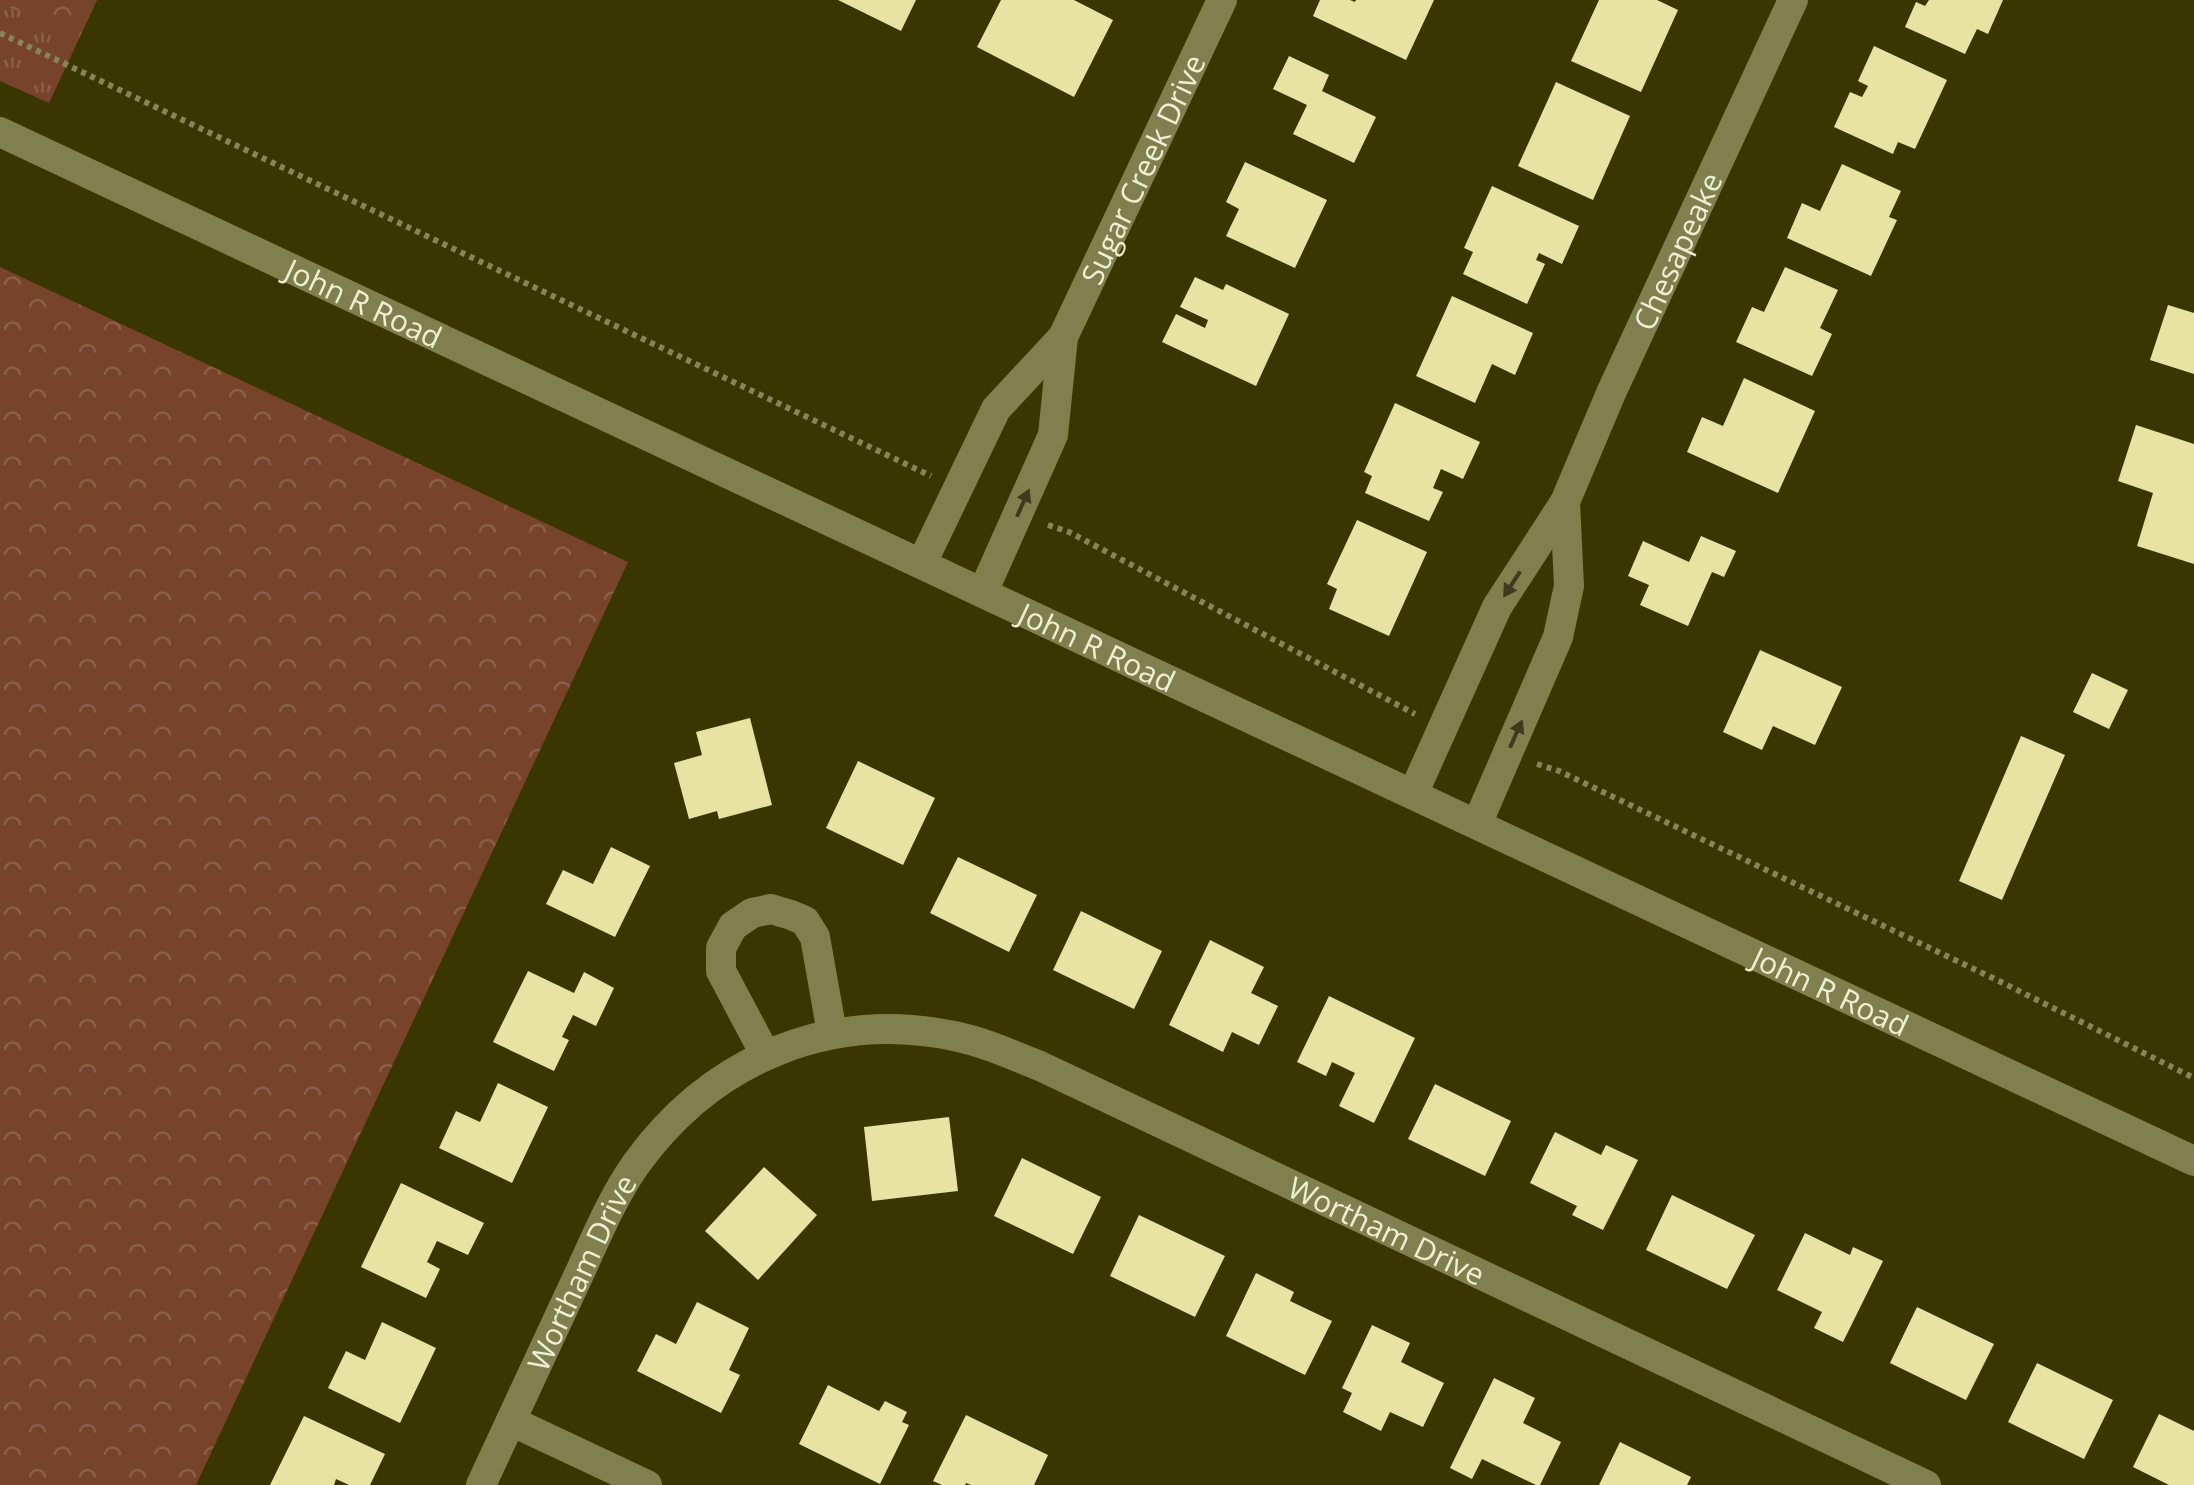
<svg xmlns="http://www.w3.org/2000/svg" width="2194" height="1485" viewBox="0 0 2194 1485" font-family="'Open Sans',sans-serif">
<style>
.grass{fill:url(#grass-tufts)}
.forest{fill:url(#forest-crowns)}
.building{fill:#e7e3a3}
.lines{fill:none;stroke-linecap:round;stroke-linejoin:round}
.path{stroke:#87845a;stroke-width:6;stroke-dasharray:5 5;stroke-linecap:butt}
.minor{stroke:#827f4e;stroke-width:30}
.secondary{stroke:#827f4e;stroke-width:30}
.oneway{fill:#3d3a1e}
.labels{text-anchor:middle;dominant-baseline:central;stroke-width:10;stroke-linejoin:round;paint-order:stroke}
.street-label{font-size:30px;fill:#efefd4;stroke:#1f1d09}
</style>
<defs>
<pattern id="grass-tufts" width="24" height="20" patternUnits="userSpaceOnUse" patternTransform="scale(2.5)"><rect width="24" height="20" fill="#77432a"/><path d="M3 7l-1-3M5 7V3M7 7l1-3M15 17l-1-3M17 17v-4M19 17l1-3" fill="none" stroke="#8b5e48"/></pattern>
<pattern id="forest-crowns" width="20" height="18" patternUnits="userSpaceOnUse" patternTransform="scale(2.5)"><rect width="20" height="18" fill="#77432a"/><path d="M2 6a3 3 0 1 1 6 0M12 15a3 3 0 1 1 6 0" fill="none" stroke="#8b5e48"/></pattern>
</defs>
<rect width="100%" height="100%" fill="#3a3601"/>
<polygon class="grass" points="0,0 97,0 49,103 0,81"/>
<g class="forest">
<polygon points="0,0 97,0 78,40 0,3"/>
<polygon points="0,267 628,562 196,1485 0,1485"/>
</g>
<g class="building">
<polygon points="838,0 916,0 901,31"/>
<polygon points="1001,0 1074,0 1113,20 1074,97 977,47"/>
<polygon points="1320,0 1350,0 1355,2 1356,0 1434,0 1406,60 1313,16"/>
<polygon points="1599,0 1657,0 1678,10 1641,92 1571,61"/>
<polygon points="1929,0 2003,0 1988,34 1977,29 1965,54 1905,27 1916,2 1925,6"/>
<polygon points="1874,46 1947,80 1915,149 1898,142 1893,154 1834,127 1850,92 1862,97 1868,86 1858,81"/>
<polygon points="1289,56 1329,75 1322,91 1376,117 1354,163 1293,134 1307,105 1273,89"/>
<polygon points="1556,82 1630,116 1593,200 1518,166"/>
<polygon points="1245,162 1327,200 1295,268 1226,236 1239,209 1226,202"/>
<polygon points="1842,164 1901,191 1889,217 1897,220 1871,276 1787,238 1802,203 1820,211"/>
<polygon points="1492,186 1579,226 1562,264 1539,253 1536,260 1545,264 1527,304 1463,274 1473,252 1464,248"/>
<polygon points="1785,267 1838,290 1820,328 1832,334 1812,376 1736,342 1752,307 1764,312"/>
<polygon points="1195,277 1223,290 1226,284 1289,314 1256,386 1162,342 1176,314 1205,328 1208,320 1180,307"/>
<polygon points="1452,296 1533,333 1515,375 1492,364 1475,403 1416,376"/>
<polygon points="2168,305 2194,313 2194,374 2150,360"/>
<polygon points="1744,378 1815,411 1778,493 1687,452 1702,417 1723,426"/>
<polygon points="1395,403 1480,442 1463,479 1441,469 1433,488 1443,492 1429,521 1365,493 1372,476 1364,472"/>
<polygon points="2136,425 2194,444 2194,564 2137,546 2153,493 2118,481"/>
<polygon points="1357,520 1427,552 1389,636 1329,609 1337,589 1327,584"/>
<polygon points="1701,536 1736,551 1724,577 1712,572 1688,626 1640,605 1649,585 1628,576 1643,541 1689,562"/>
<polygon points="1760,650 1842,687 1815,745 1773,726 1762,750 1723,732"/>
<polygon points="2092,673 2128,690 2109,729 2073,712"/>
<polygon points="750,718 772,805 719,819 717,811 689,819 674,763 702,755 696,732"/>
<polygon points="2021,736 2065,755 2002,900 1959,881"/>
<polygon points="858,761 935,798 903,865 826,828"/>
<polygon points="611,847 650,866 615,937 546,904 563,870 593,884"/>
<polygon points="958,857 1037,895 1009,952 930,913"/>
<polygon points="1081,911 1162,951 1134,1009 1053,970"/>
<polygon points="1210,940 1264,967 1251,993 1278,1006 1259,1045 1232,1032 1223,1052 1169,1025"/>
<polygon points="528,971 574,993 584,972 614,988 596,1026 573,1015 562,1037 569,1040 554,1071 493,1042"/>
<polygon points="1329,996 1415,1038 1374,1123 1339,1106 1355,1073 1332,1062 1326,1076 1297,1062"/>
<polygon points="498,1083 548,1107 512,1183 439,1148 456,1111 480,1122"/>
<polygon points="1435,1084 1511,1121 1485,1176 1408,1139"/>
<polygon points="949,1117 958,1191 872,1201 864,1127"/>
<polygon points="1555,1132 1601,1155 1606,1145 1638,1160 1603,1230 1572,1215 1577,1206 1530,1183"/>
<polygon points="1022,1158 1101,1197 1073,1254 994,1216"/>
<polygon points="764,1167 817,1215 758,1280 705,1231"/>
<polygon points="401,1183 484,1223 468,1255 437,1241 427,1262 440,1269 426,1298 361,1267"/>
<polygon points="1672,1195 1755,1235 1727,1289 1646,1250"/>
<polygon points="1139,1215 1225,1256 1195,1317 1110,1276"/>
<polygon points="1805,1233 1850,1255 1853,1247 1883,1261 1843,1342 1814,1328 1822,1312 1777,1290"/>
<polygon points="1256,1273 1294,1292 1290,1301 1332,1321 1305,1375 1226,1336"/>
<polygon points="697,1302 749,1328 729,1370 740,1375 721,1413 637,1371 656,1334 676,1344"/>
<polygon points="1917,1307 1994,1344 1966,1400 1890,1363"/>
<polygon points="382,1322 436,1348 400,1423 328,1388 346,1351 365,1360"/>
<polygon points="1372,1325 1410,1343 1401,1362 1444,1383 1423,1427 1390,1412 1381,1431 1343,1412 1352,1393 1342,1388"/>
<polygon points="2037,1363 2113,1400 2084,1459 2008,1422"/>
<polygon points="1494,1378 1535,1398 1523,1423 1561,1442 1540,1485 1536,1485 1482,1459 1472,1479 1450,1468"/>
<polygon points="828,1385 879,1411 885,1401 907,1412 902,1422 909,1425 880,1484 799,1444"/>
<polygon points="2159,1414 2194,1431 2194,1485 2169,1485 2133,1467"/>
<polygon points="966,1415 1048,1455 1034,1485 971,1485 966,1483 965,1485 942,1485 933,1481"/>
<polygon points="304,1416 385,1454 370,1485 349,1485 336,1479 334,1485 270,1485"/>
<polygon points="1620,1442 1691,1477 1687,1485 1599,1485"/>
</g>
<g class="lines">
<g class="path">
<polyline points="0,33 931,476"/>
<polyline points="1048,525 1069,532 1415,714"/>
<polyline points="1537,764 1559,771 1999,981 2194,1078"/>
</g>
<g class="minor">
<path id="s1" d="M922 563 996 409 1063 337 1222 0"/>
<polyline points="983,592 1053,435 1063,337"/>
<path id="s2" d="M1413 794 1497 607 1565 502 1611 393 1793 0"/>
<polyline points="1477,824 1558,637 1569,586 1565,502"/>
<polyline points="765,1054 721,971 721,948 733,926 752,913 771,909 791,915 805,921 815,937 832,1033"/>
<polyline points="511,1421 647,1485"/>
<path id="s3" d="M481 1485C512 1419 543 1352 574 1285 593 1245 610 1201 636 1164 711 1060 828 1010 954 1036 984 1042 1012 1055 1040 1066L1926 1485"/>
</g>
<path class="secondary" id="s4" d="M0 132 2194 1161"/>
</g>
<defs><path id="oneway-solid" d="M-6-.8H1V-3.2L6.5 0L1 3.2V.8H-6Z" transform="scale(2.5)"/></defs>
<g class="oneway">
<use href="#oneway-solid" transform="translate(1023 503) rotate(-66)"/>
<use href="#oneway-solid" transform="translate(1512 584) rotate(123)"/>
<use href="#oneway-solid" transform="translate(1516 734) rotate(-66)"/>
</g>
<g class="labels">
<g class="street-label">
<text stroke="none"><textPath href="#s1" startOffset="455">Sugar Creek Drive</textPath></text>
<text stroke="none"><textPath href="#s2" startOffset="605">Chesapeake</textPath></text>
<text stroke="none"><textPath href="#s4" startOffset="402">John R Road</textPath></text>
<text stroke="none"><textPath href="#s4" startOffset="1212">John R Road</textPath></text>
<text stroke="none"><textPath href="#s4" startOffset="2022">John R Road</textPath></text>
<text stroke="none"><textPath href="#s3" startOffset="1195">Wortham Drive</textPath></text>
<text stroke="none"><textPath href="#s3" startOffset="235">Wortham Drive</textPath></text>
</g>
</g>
</svg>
